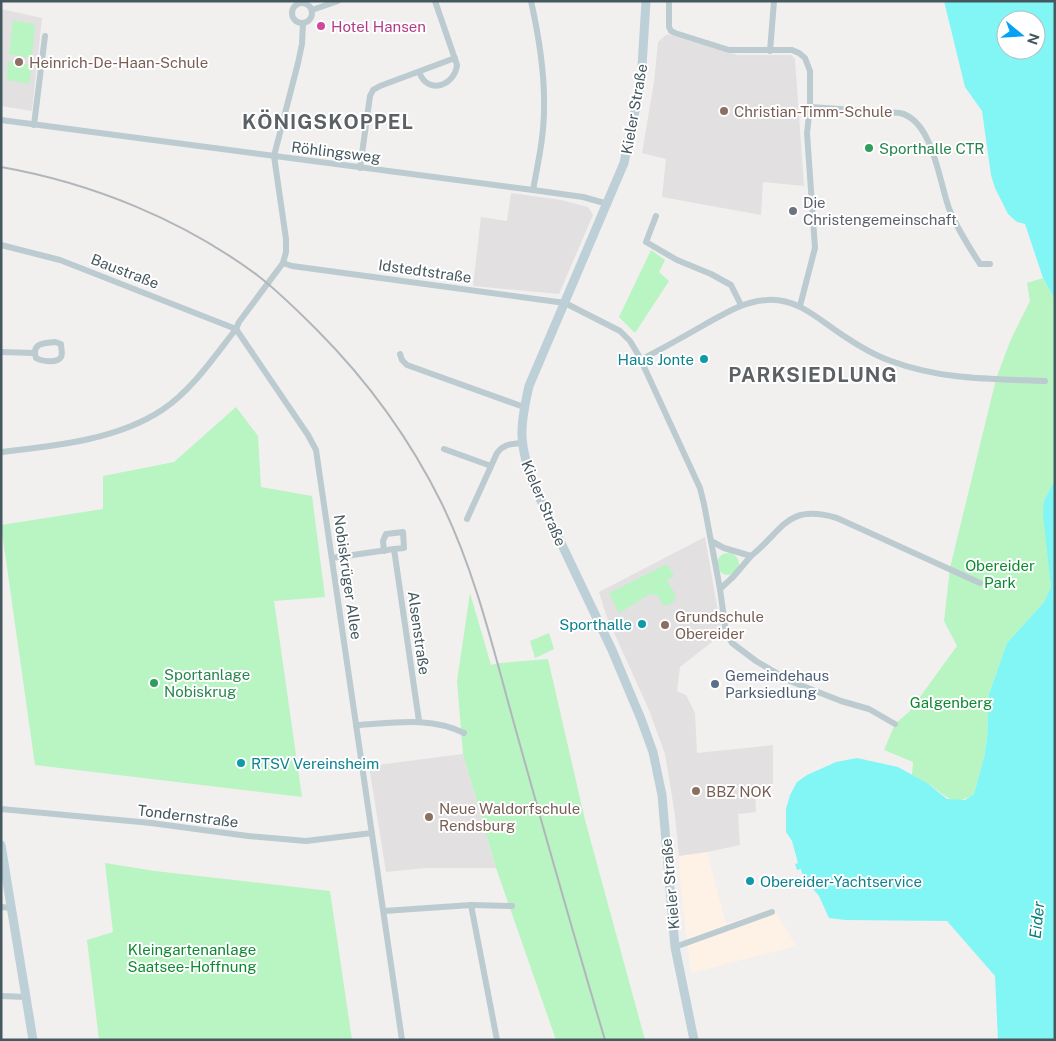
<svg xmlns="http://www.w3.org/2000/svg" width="1056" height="1041" viewBox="0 0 1056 1041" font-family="'Public Sans',sans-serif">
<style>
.commercial{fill:#fef2e7}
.education{fill:#e3e0e2}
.green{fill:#b9f4c3}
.water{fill:#81f6f5;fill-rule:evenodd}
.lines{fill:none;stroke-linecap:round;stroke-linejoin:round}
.street{stroke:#bbcbd0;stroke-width:6}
.secondary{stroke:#bdd0d8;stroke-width:9}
.rail{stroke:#b0b6ba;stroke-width:2}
.hotel-dot{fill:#d1479c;stroke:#fff;stroke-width:2}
.education-dot{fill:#8d6e63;stroke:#fff;stroke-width:2}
.leisure-dot{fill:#2e9e5b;stroke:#fff;stroke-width:2}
.worship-dot{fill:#6b7280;stroke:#fff;stroke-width:2}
.culture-dot{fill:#0f9aa8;stroke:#fff;stroke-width:2}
.service-dot{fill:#5c6f8a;stroke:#fff;stroke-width:2}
.labels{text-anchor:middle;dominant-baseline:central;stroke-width:4;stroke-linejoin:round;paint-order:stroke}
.hotel-label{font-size:15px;fill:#b23c85;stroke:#fff;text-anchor:start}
.education-label{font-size:15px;fill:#785e54;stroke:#fff;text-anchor:start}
.street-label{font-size:15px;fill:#45585f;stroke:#fff}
.leisure-label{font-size:15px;fill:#27864d;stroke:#fff;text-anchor:start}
.worship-label{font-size:15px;fill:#5b616d;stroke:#fff;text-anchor:start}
.culture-label{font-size:15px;fill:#0d838f;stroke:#fff;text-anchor:end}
.park-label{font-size:15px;fill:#0d8931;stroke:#fff}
.service-label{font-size:15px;fill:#4e5e75;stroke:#fff;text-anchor:start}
.water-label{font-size:16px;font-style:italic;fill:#067d7c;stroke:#fff}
.district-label{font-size:20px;font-weight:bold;letter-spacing:1px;fill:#5b6165;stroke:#fff}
</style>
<rect width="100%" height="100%" fill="#f2efef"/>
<polygon class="commercial" points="707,852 726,924 774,909 796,946 691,973 680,880 679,856"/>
<g class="education">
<polygon points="1,9 42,18 32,111 1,106"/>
<polygon points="667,34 738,55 791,55 795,59 804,186 763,182 761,215 662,197 666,159 642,153 654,82 658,42"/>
<polygon points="511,193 561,200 588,207 593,215 559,294 473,286 481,217 507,221"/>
<polygon points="705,537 722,634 680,667 677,691 686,695 695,713 697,753 773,745 773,784 755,786 756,812 738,814 740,845 707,852 679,856 675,815 665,754 649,710 606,615 599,592"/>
<polygon points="463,754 496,868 425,868 386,872 369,766"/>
</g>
<g class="green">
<polygon points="13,20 35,24 32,59 9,54"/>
<polygon points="8,61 32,65 29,84 7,80"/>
<polygon points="651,250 665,260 659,272 669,281 635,333 619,317"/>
<path d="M1043 278 1055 300V479L1044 501 1051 587 1044 602 1007 643 989 694 987 738 984 759 974 794C951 809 945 794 927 783 922 780 917 778 912 775L913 762 884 750 895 724 909 712 957 646 944 621 950 568 996 379 1011 339 1030 301 1027 283Z"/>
<polygon points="236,407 258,436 261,487 312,496 325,597 274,601 302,797 35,765 1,525 103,509 103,476 174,462"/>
<circle cx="728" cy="564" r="11"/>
<polygon points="667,564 674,576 667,580 676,596 674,601 669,605 663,605 657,595 650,594 619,613 609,593"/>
<polygon points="470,593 491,665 500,663 548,659 585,820 645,1040 556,1040 496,868 463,754 457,681"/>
<polygon points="549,633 554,649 535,658 530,641"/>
<polygon points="105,863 155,871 330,891 352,1040 99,1040 87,940 113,932"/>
</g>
<g class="water">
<path d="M944 1H1055V300L1043 278 1025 224 1017 222 1008 214 995 188 991 175 982 111 965 87ZM1006 20H1036V50H1006Z"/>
<polygon points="1055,479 1055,1040 998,1040 995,976 947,921 845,920 829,918 819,896 803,877 801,869 797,870 795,864 798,863 792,841 786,832 786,809 790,795 797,782 807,775 836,762 857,758 898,767 927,783 947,799 965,800 974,794 984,758 987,738 989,694 1007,643 1044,602 1051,587 1043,514 1044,501"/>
</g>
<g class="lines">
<g class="street">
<path d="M531 1C539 37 545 73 544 109 544 136 538 163 533 190"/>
<polyline points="669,1 669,27 671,31 675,33 729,50 792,50 799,53 805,58 810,71 810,107 807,133 815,248 800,306"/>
<circle cx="302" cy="13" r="10"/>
<polyline points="312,10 338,1"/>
<polyline points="770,51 774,1"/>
<path d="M419 72C428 96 455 85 457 65L435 1"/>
<path d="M810 107 900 113C934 121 939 184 950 211 958 230 969 247 980 264H990"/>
<polyline points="1,120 533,190 583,197 608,204"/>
<polyline points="34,125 45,36"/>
<polyline points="360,168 370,96 373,90 380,86 455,58"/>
<polyline points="656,216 646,242 677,260 711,274 731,285 741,305"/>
<polyline points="1,245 60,260 236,329"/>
<polyline points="283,263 292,266 565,303 620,331 630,341 639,356 700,488 704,504 720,589 726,633 732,643 756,661 790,681 841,701 869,709 895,724"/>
<polyline points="236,329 308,435 316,450 402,1040"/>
<path d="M55 342 61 344C61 348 63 354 61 357 57 364 41 361 36 358 31 343 44 343 55 342Z"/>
<polyline points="1,352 34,353"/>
<polyline points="400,354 402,360 407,365 524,407"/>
<path d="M640 360C662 349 683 337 704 325 724 314 744 301 767 300 796 298 816 317 838 332 854 343 873 355 891 361 941 380 993 379 1045 381"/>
<polyline points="444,449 491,466"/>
<path d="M1 452C54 446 117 440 162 410 192 390 214 357 236 329L239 322 283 263 286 252V239L274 156 298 63 302 44 303 23"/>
<path d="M467 519 497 453C504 444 511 444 521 443"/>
<polyline points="711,541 724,548 751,556 733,577 720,589"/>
<polyline points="384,551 383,541 386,534 403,532 404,548 394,549"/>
<path d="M751 556C784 530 786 503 837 518L980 583"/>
<polyline points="332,558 394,549 419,721"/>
<path d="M356 725C393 723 430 716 464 733"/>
<polyline points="1,809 151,823 248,836 306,841 372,833"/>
<polyline points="471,905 512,906"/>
<polyline points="1,907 11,908"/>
<polyline points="384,911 471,905 497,1040"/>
<polyline points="675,947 772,912"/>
<polyline points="1,996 26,997"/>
</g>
<g class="secondary">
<path d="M646 1 641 83 624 163 529 386C519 429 519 443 533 484L612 650 641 719 653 752 662 795 675 947 694 1040"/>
<polyline points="1,845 33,1040"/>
</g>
<path class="rail" d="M1 167C92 183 183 220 257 275 278 291 297 310 316 329 368 381 410 439 442 504 476 574 494 652 515 727 544 831 574 936 605 1040"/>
</g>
<circle class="hotel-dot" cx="321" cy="26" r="5"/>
<g class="education-dot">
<circle cx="19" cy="62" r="5"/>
<circle cx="724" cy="111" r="5"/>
<circle cx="665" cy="625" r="5"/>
<circle cx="696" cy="791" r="5"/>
<circle cx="429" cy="817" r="5"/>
</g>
<g class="leisure-dot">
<circle cx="869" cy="148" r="5"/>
<circle cx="154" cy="683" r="5"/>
</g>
<circle class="worship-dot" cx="793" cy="211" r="5"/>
<g class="culture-dot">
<circle cx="704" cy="359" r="5"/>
<circle cx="642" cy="624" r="5"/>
<circle cx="241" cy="763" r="5"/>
<circle cx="750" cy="881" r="5"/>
</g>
<circle class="service-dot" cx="715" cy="684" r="5"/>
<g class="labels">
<g class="hotel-label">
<text x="331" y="26">Hotel Hansen</text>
</g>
<g class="education-label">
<text x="29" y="62">Heinrich-De-Haan-Schule</text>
<text x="734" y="111">Christian-Timm-Schule</text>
<text x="675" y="616">Grundschule<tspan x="675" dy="17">Obereider</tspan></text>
<text x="706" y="791">BBZ NOK</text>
<text x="439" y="808">Neue Waldorfschule<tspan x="439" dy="17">Rendsburg</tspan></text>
</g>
<g class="street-label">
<text transform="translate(634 109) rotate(-80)">Kieler Straße</text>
<text transform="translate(336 152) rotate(7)">Röhlingsweg</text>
<text transform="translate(125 271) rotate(21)">Baustraße</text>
<text transform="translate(425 271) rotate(8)">Idstedtstraße</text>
<text transform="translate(544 503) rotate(67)">Kieler Straße</text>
<text transform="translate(348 577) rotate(82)">Nobiskrüger Allee</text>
<text transform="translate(419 633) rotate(82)">Alsenstraße</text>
<text transform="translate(188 816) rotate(7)">Tondernstraße</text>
<text transform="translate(670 884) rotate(-95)">Kieler Straße</text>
</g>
<g class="leisure-label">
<text x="879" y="148">Sporthalle CTR</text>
<text x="164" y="674">Sportanlage<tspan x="164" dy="17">Nobiskrug</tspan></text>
</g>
<g class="worship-label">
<text x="803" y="202">Die<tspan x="803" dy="17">Christengemeinschaft</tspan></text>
</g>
<g class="culture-label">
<text x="694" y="359">Haus Jonte</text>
<text x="632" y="624">Sporthalle</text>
<text x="251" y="763" text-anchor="start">RTSV Vereinsheim</text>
<text x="760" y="881" text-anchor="start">Obereider-Yachtservice</text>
</g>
<g class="park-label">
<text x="1000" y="565">Obereider<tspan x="1000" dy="17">Park</tspan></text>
<text x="951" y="702">Galgenberg</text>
<text x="192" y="949">Kleingartenanlage<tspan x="192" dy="17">Saatsee-Hoffnung</tspan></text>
</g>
<g class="service-label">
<text x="725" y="675">Gemeindehaus<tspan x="725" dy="17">Parksiedlung</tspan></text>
</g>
<g class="water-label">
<text transform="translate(1037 920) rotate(-84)">Eider</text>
</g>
<g class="district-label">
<text x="328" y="122">KÖNIGSKOPPEL</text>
<text x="813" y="375">PARKSIEDLUNG</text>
</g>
</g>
<rect width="1056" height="1041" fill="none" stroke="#45585f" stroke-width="5"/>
<g transform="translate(1021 35) rotate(108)"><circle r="24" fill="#ffffff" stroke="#b5bcbf"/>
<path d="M0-4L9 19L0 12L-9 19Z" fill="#05a1f6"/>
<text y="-8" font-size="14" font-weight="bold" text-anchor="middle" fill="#45585f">N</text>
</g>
</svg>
